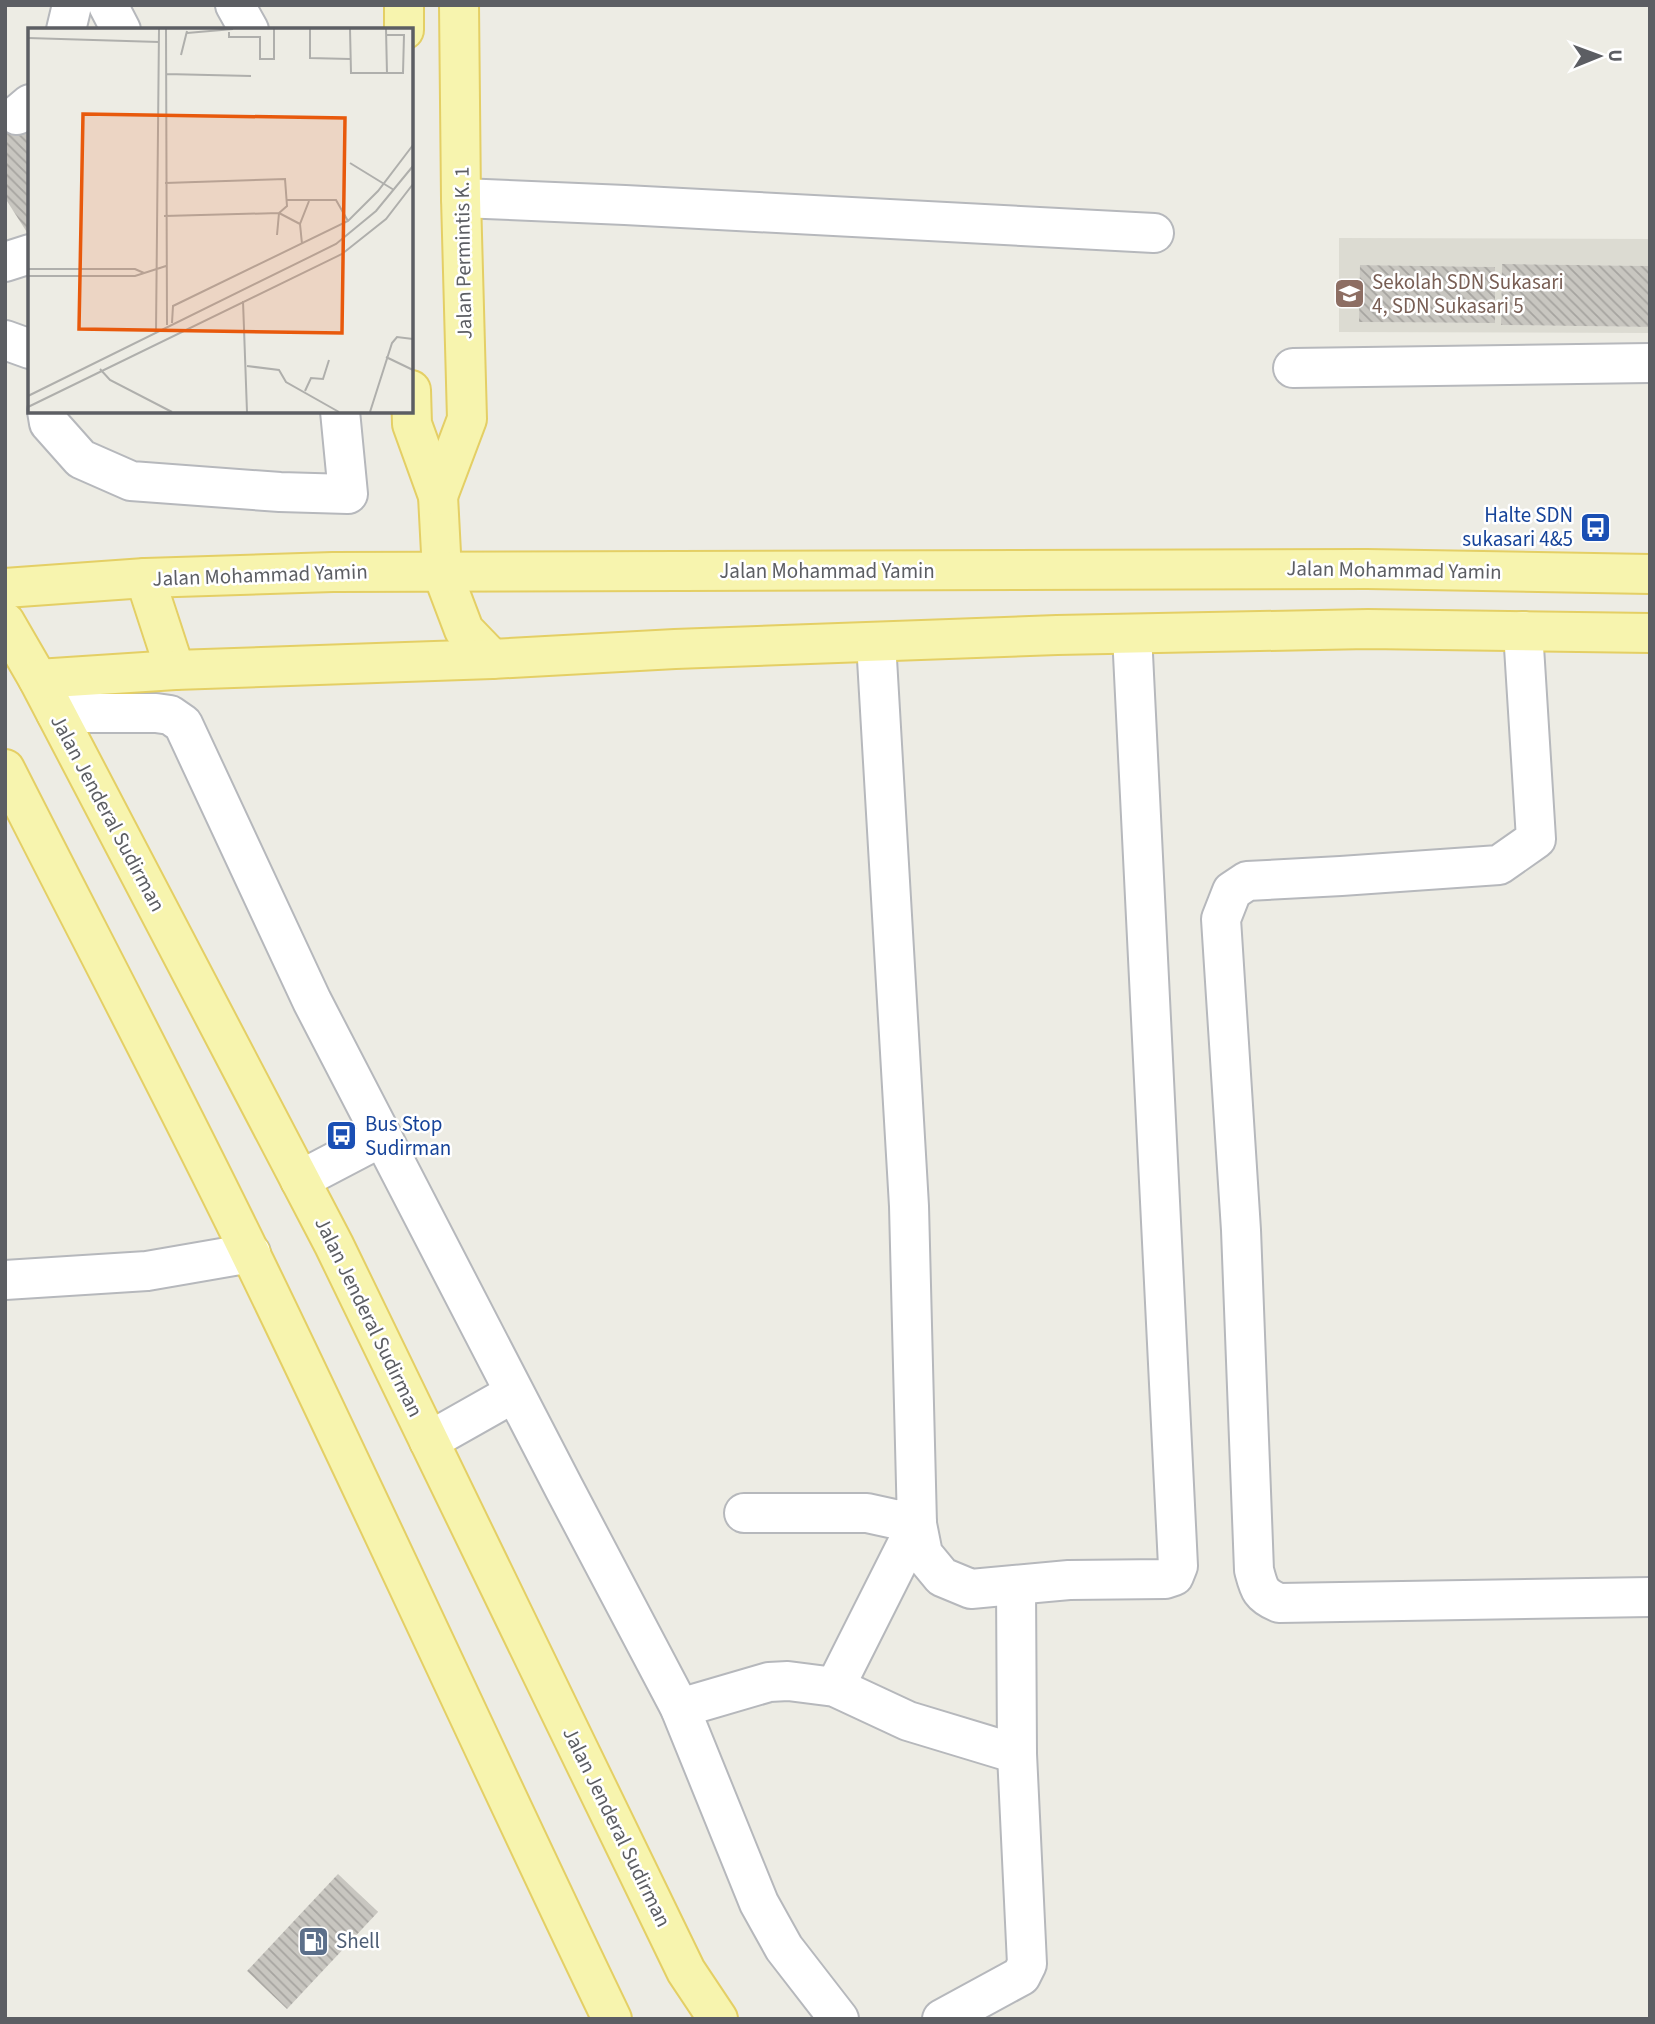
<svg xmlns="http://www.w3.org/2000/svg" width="1655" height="2024" viewBox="0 0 1655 2024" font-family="'Source Sans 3',sans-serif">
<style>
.education{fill:#dcdbd2;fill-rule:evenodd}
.building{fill:url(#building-back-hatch)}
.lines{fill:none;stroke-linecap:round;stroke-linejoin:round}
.minor-casing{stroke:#b6b8bc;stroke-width:42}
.major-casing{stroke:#e4cf65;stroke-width:42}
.minor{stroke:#fff;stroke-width:38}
.major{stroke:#f7f4ae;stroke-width:38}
.labels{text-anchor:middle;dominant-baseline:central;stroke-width:5;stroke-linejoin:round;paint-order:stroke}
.street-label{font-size:21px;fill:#5c5e63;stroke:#fff}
.education-label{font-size:21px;fill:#785e54;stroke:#fff;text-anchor:start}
.transit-label{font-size:21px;fill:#164399;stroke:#fff;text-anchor:end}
.service-label{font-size:21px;fill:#4e5e75;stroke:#fff;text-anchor:start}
.inset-road{fill:none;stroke:#afafac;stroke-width:2}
.view{fill:#e8590c;fill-opacity:0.15;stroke:#e8590c;stroke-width:3.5}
.inset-edge{fill:none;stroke:#5c5e63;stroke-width:3.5}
</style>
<defs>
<pattern id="building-back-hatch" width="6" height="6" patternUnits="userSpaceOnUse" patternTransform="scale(1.75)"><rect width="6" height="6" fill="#c8c6c0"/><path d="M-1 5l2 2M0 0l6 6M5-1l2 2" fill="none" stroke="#a6a4a0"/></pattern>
</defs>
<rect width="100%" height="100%" fill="#edece4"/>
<path class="education" d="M1339 238 1650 239V266L1502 264 1501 325 1650 327V333L1339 332ZM1361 265 1495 267V323L1360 322Z"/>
<g class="building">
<polygon points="5,95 30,135 30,237 5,198"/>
<polygon points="1502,264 1650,266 1650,327 1501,325"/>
<polygon points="1360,265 1495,267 1495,323 1359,322"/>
<polygon points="338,1874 378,1912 287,2009 247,1971"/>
</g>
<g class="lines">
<defs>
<g id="minor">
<polyline points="108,5 121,30"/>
<polyline points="235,5 249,30"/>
<polyline points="66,30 72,5"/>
<polyline points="17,115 30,104"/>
<polyline points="461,198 625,205 1154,233"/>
<polyline points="5,262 30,254"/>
<polyline points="5,340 30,349"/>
<polyline points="1293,368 1650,363"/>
<polyline points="47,411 49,423 81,459 131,481 280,492 348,494 340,411"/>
<path d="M1523 631 1536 839 1499 865 1341 876 1247 881 1232 891 1221 919 1241 1230 1254 1570C1259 1589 1260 1595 1279 1603L1650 1597"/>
<polyline points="56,713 156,713 170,715 183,724 312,1001 564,1488 680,1708 759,1903 784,1948 839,2019"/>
<polyline points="300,1180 382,1137"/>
<polyline points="5,1280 147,1271 251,1253"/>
<polyline points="429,1441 514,1393"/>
<polyline points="744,1513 867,1513 917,1524 909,1206 876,642"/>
<polyline points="917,1524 923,1554 942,1577 971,1589 1069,1580 1165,1579 1174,1576 1178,1566 1132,634"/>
<polyline points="835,1687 917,1524"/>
<polyline points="680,1708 769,1682 788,1681 835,1687 908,1721 1017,1754"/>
<polyline points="942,2019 1021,1976 1027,1964 1017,1754 1016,1585"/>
</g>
<g id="major">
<polyline points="404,5 404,30"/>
<polyline points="411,390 412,424 438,496 442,572 464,630 492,659"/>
<polyline points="438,496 467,419 461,198 459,5"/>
<polyline points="145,578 175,670"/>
<polyline points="5,588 145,578 333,572 1367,569 1650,574"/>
<polyline points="5,622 38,679 334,1245 686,1971 718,2019"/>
<polyline points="38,679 175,670 492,659 675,649 1057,635 1368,629 1650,633"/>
<path d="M5 769C87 931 172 1092 251 1255 374 1508 490 1765 612 2019"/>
</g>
</defs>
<use href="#minor" class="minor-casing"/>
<use href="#major" class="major-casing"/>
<use href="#minor" class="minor"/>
<use href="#major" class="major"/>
</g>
<defs>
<symbol id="school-square" viewBox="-11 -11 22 22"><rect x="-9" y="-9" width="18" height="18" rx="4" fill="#8d6e63" stroke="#fff"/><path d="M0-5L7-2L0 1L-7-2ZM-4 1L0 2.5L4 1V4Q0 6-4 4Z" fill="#fff"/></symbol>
<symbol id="bus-square" viewBox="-11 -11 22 22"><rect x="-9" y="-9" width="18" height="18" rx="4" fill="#1a4fb4" stroke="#fff"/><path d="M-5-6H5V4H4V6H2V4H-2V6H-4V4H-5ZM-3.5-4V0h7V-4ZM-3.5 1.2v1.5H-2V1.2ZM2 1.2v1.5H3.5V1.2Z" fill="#fff"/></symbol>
<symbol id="fuel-square" viewBox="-11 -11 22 22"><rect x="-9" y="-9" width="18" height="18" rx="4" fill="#5c6f8a" stroke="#fff"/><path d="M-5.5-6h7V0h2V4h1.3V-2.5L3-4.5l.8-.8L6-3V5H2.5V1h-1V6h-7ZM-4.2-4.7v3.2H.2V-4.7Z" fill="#fff"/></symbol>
</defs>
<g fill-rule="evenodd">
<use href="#school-square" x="1332" y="276" width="35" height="35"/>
<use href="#bus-square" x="1578" y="510" width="35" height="35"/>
<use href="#bus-square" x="324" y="1118" width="35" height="35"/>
<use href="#fuel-square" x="296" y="1924" width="35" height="35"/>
</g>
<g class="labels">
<g class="street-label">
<text transform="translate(463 253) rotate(-91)">Jalan Permintis K. 1</text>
<text transform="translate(1394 570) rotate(1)">Jalan Mohammad Yamin</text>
<text x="827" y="571">Jalan Mohammad Yamin</text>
<text transform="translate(260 575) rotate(-2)">Jalan Mohammad Yamin</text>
<text transform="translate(108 813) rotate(62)">Jalan Jenderal Sudirman</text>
<text transform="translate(369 1317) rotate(64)">Jalan Jenderal Sudirman</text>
<text transform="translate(617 1827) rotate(64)">Jalan Jenderal Sudirman</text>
</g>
<g class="education-label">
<text x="1372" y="282">Sekolah SDN Sukasari<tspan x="1372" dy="24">4, SDN Sukasari 5</tspan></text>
</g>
<g class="transit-label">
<text x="1573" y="515">Halte SDN<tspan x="1573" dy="24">sukasari 4&amp;5</tspan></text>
<text x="365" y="1124" text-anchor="start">Bus Stop<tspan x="365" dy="24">Sudirman</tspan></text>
</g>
<g class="service-label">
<text x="336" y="1941">Shell</text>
</g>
</g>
<g transform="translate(28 28)">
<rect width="385" height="385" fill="#edece4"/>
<path class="inset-road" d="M138 1 139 297M282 1V30L322 31M322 1 323 45H375L376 7H358M358 1 359 46M201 4V9H232V31H246V1M159 5 205 1M0 10 131 14M153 27 159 3M138 46 223 48M322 135 366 162M137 155 257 151 259 178 251 185 272 196M259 172H308L320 193M136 188 251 185 249 207M274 216 272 196 281 173M0 241H107L116 245M0 248H107L138 238M215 273 219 384M144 295 145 278 320 193 350 163 385 117M128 304 131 1M358 329 385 342M219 338 251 342 258 354 311 384M72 341 82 352 144 384M277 363 283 350 295 351 301 332M0 368 308 216 348 183 385 138M0 379 314 226 358 191 385 156M342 384 364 315 369 309 385 311"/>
<path class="view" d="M55 86 317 90 314 305 51 301Z"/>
<rect width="385" height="385" class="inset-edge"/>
</g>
<rect width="1655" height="2024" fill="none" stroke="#5c5e63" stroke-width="14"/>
<g transform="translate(1599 56) rotate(89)" stroke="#ffffff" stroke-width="5" paint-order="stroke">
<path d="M0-5L12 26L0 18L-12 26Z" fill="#5c5e63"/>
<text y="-10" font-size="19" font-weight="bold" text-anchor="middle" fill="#5c5e63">U</text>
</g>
</svg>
